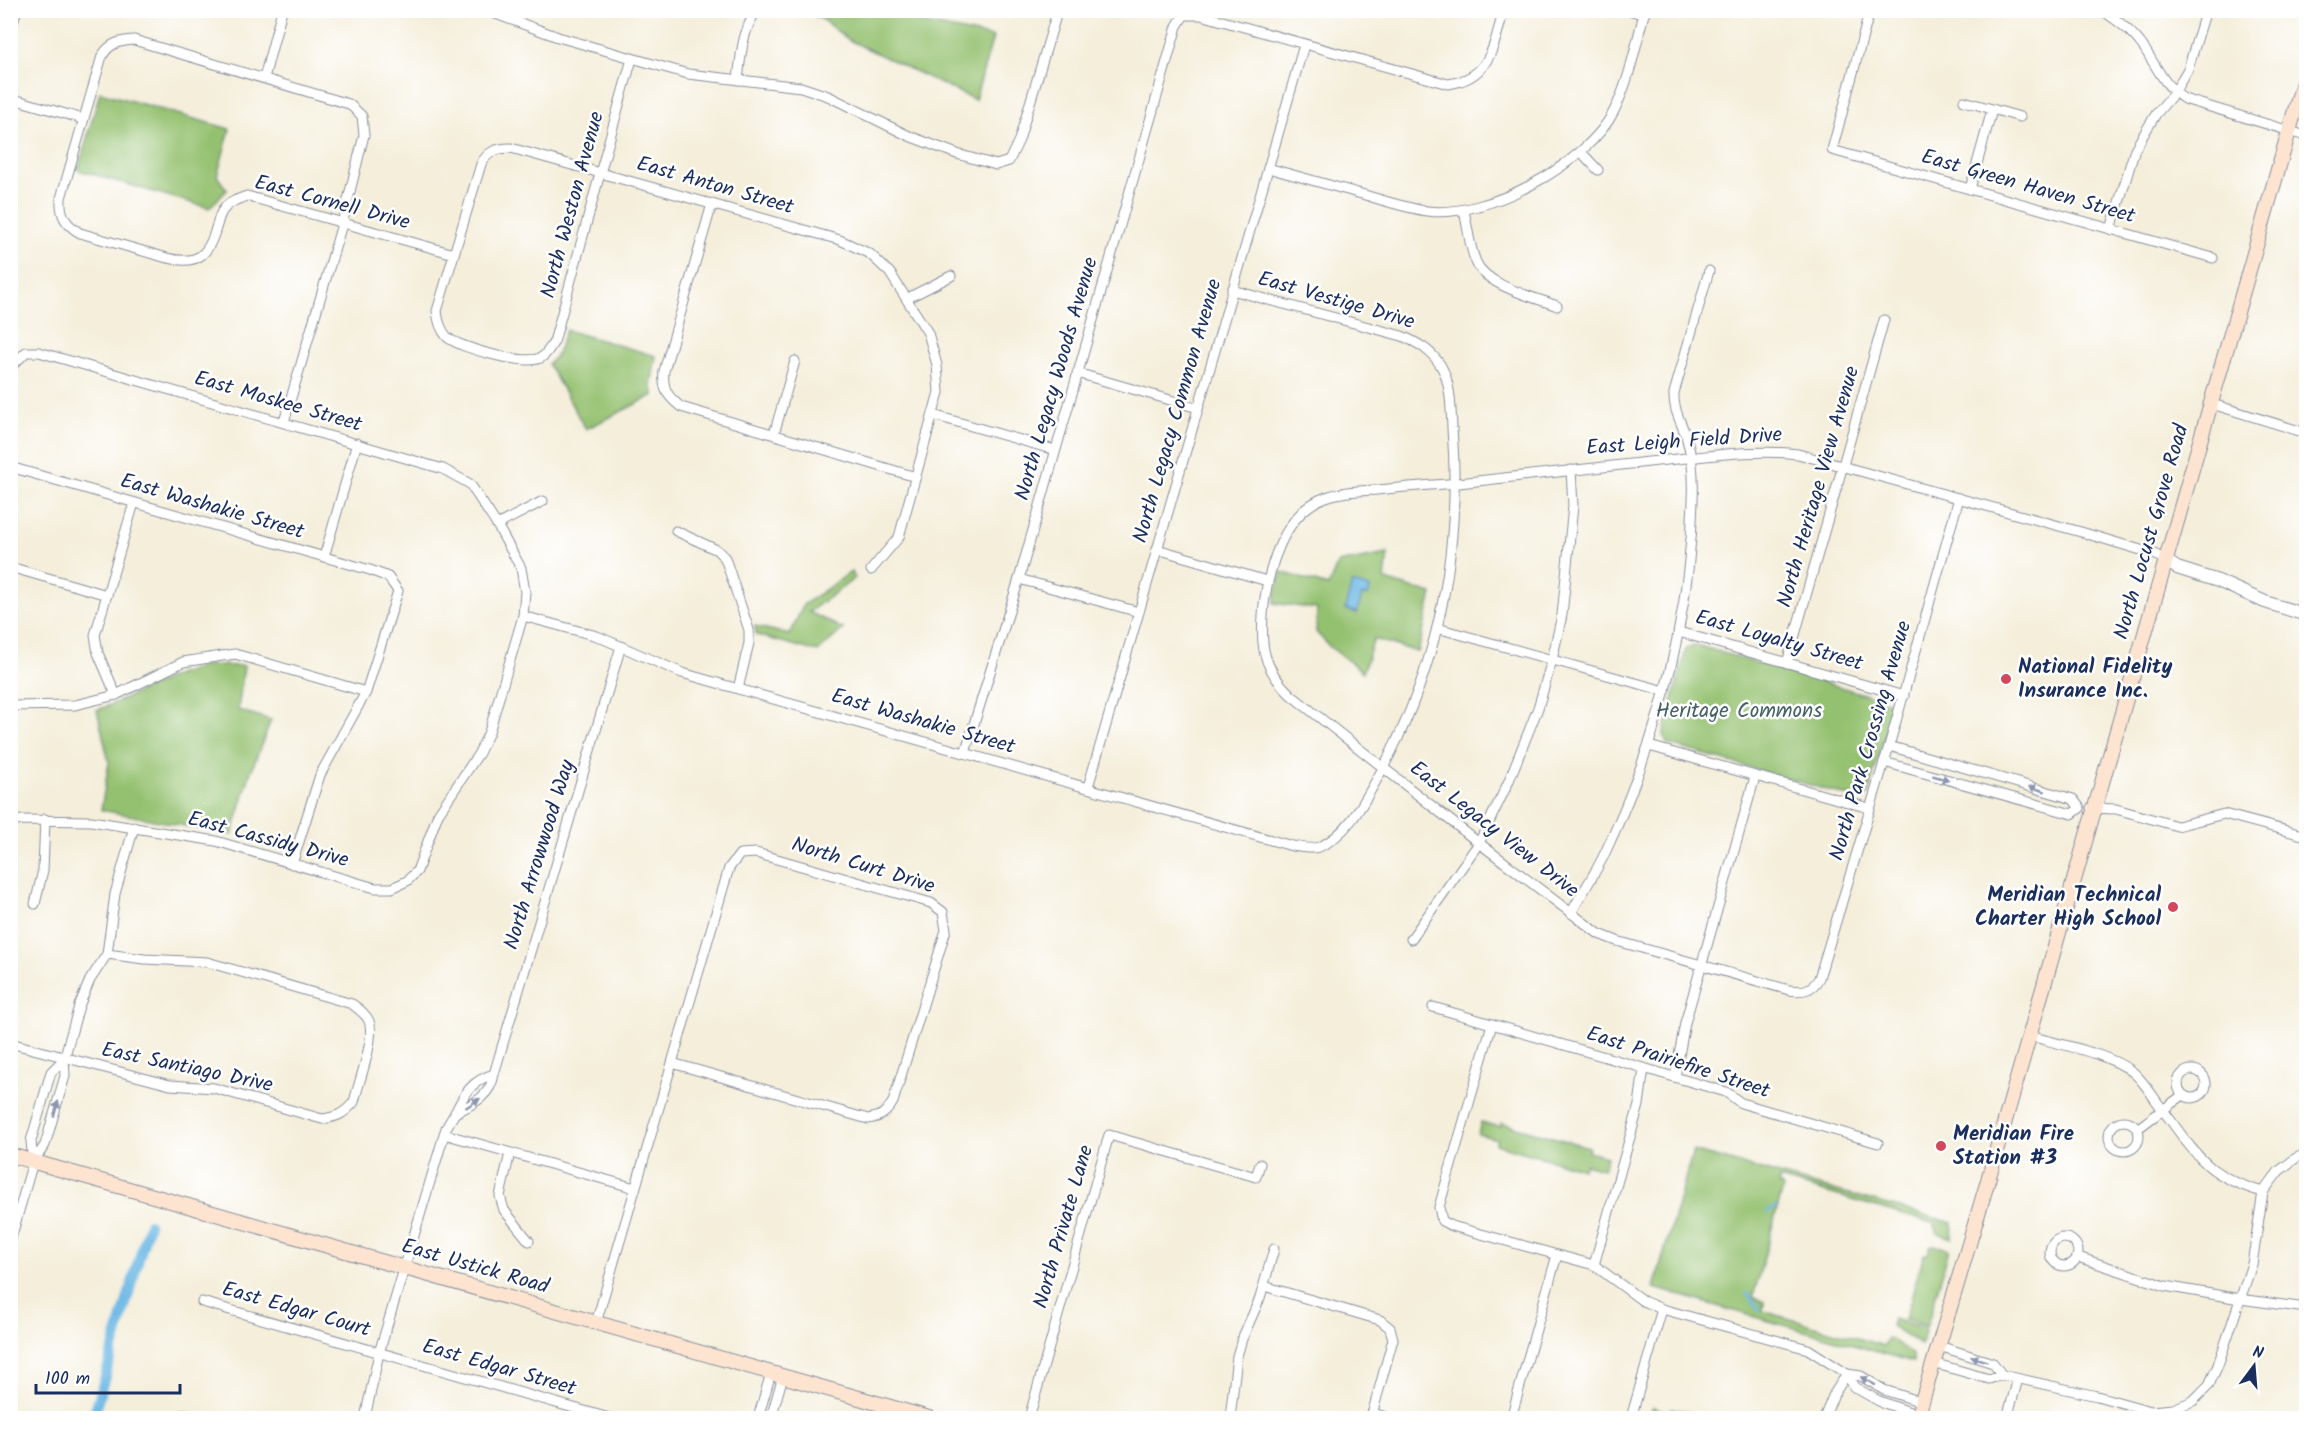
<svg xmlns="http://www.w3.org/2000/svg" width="2317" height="1429" viewBox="0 0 2317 1429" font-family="Kalam,sans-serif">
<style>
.green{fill:#94c170;stroke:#587867;stroke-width:1.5}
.water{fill:#6bb7e4;stroke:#4373a1;stroke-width:1.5}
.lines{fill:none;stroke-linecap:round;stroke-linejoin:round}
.stream{stroke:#6bb7e4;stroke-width:3}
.canal{stroke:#6bb7e4;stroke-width:10}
.minor-casing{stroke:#888e9c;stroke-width:11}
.tertiary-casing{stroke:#888e9c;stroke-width:14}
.secondary-casing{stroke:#888e9c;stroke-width:16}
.minor{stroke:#fff;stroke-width:9}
.tertiary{stroke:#fff;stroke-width:12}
.secondary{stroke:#fde4d1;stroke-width:14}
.oneway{fill:#8d97ae}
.poi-dot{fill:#d1495b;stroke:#fff;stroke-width:2}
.labels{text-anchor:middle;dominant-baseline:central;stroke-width:5;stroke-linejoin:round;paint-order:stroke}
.street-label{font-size:21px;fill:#1b2f5e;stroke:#fff}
.poi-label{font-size:21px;font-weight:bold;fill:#1b2f5e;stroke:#fff;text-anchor:start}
.park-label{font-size:21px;fill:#456264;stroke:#fff}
</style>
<rect width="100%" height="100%" fill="#fff"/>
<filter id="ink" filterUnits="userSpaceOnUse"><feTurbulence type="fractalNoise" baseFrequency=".0167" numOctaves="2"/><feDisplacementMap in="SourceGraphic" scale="12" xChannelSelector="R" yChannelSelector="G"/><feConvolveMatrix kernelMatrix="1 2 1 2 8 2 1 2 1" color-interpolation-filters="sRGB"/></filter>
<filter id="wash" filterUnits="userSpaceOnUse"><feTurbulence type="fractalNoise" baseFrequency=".008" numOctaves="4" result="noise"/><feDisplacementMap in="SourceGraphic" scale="24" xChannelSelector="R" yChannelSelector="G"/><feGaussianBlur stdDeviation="1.35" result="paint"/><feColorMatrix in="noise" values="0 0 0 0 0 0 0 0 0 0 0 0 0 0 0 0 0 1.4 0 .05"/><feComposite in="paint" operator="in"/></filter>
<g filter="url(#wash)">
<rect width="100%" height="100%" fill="#f4eeda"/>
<g class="green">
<polygon points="804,11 882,11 928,24 993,37 975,100 849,40 820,18"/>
<polygon points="100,92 230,129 217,176 227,190 209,208 78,170"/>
<polygon points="566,330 656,356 651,385 654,395 586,429 548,364 556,356"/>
<polygon points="1388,554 1385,580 1432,594 1418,652 1374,639 1363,672 1330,647 1316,632 1317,609 1274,603 1281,572 1328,586 1338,563"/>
<polygon points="851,572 855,578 809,612 843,629 818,652 756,635 755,626 790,635 803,605"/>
<polygon points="1696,645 1881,699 1891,704 1892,709 1868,794 1862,798 1855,798 1667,744 1664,736 1664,732 1686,649"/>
<path d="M208 665 244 666 238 710 271 720 250 774 232 835 101 810 109 762 97 710C135 696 169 675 208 665Z"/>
<polygon points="1481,1122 1500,1127 1501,1123 1589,1147 1588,1152 1607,1157 1603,1169 1585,1164 1583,1169 1495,1144 1497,1139 1478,1134"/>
<polygon points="1693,1151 1953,1223 1952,1238 1937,1233 1935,1224 1780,1179 1778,1184 1782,1186 1783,1188 1753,1297 1764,1302 1763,1311 1884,1346 1887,1339 1890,1338 1913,1355 1913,1362 1654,1288"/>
<polygon points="1934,1245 1949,1249 1927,1326 1905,1319 1924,1254 1928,1254 1930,1246"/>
<polygon points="1893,1319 1926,1328 1921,1345 1891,1326"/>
<polygon points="1653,1407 1671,1413 1672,1408 1710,1418 1649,1418"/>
</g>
<polygon class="water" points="1352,583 1370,588 1368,596 1362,595 1357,613 1345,609"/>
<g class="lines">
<g class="stream">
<polyline points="1767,1212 1776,1207"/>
<polyline points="1747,1293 1760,1310"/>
</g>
<polyline class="canal" points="93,1418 149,1224"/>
</g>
</g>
<g filter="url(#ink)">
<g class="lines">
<defs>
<g id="minor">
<polyline points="485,10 558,37 688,74 801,87 828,96 909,136 957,154 996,165 1009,161 1019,140 1055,19 1054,10"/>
<polyline points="1630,10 1644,15"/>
<polyline points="1870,10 1832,150 2213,258"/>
<path d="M2102 10C2118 21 2133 32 2144 48 2157 67 2164 86 2184 99L2306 136"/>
<path d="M632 59C605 153 580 248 554 342 550 347 547 354 542 357 528 367 459 348 447 337 440 329 438 321 437 311L481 164C488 151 497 148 511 148L840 240 870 254 890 273 928 333 937 365 939 392 899 537 871 570"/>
<polyline points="264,78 282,10"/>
<path d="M738 80C741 55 742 31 757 10"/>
<polyline points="10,98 83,119"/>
<polyline points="1964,101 2020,117"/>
<polyline points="1581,152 1598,170"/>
<path d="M1268 168C1301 177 1333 186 1365 195 1385 201 1406 208 1427 211 1486 219 1588 164 1614 111 1630 80 1636 43 1645 10"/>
<polyline points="1970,189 1992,110"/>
<path d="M712 204 664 371C662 389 668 397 681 407L916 477"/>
<path d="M1464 211C1468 227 1469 246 1476 262 1486 286 1534 297 1557 306"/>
<polyline points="2111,229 2135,149 2156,114 2174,93 2188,69 2206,10"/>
<polyline points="908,298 951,276"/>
<polyline points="10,372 12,366 26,352 39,352 443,469 470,484 497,525 521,568 525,592 523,616 489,732 479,753 438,814 417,871 407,881 392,888 375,888 216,841 91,821 22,820 10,823"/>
<polyline points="1077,373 1198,408"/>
<polyline points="2212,404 2306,433"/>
<polyline points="933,415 1055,450"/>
<path d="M284 422 342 224 364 135 362 116 349 104 134 40C119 41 110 43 102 56L61 198C60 215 65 224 80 233L167 258C196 265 208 257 216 228 218 223 219 215 223 210 229 202 238 199 247 196L454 254"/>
<polyline points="774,434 795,361"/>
<polyline points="10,467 370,570 388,577 398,591 366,692 320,775 292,864"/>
<path d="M1959 498 1889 746 1819 978C1812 991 1802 992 1789 990L1617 941 1599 934 1479 843 1291 695C1261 667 1260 643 1264 604 1269 567 1283 518 1319 500 1337 491 1358 491 1377 490 1404 487 1432 485 1459 483 1528 476 1597 468 1667 460 1710 456 1754 449 1798 454L2081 532 2154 554 2165 560"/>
<polyline points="497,525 543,501"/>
<polyline points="676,531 717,550 725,558 749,630 749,643 738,689"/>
<polyline points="1157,549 1267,581"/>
<polyline points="324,557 357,443"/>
<polyline points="10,567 107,595"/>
<polyline points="1019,579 1139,612"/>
<path d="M523 616 597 636 682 673 1292 846C1300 847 1312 850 1319 847 1347 835 1363 804 1377 779 1438 670 1462 553 1452 428 1451 409 1451 383 1441 366 1431 350 1418 343 1402 336L1232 290"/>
<polyline points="1437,628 1665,691"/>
<polyline points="1679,632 1904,696"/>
<polyline points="1787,663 1884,320"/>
<polyline points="116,695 98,653 95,635 134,503"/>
<polyline points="10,706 75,705 116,695 183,662 235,654 366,692"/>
<polyline points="1649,746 1869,808"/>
<path d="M965 753 1019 579 1177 26 1184 15H1201L1448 84C1491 78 1493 46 1504 10"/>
<polyline points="1884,762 2072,814 2080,808 2073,799 1889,746"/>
<polyline points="1088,787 1304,45"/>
<polyline points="2091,808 2116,809 2177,826 2224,814 2306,836"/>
<polyline points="35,904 43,870 45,819"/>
<path d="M1571 913C1582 893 1595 874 1605 853 1657 742 1690 623 1693 499 1694 480 1692 455 1686 436 1681 422 1673 409 1674 393L1709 271"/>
<polyline points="1411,939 1479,843 1508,783 1538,708 1552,660 1562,615 1573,506 1571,470"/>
<polyline points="1433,1007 1726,1092 1741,1103 1878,1143"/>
<polyline points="1492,1024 1439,1207 1442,1221 1452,1226 1594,1265 1643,1301 1662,1309 1808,1349 1847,1374 1834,1394 1824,1418"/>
<path d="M2030 1036C2059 1044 2111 1054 2134 1073 2144 1082 2152 1095 2160 1106 2195 1152 2203 1175 2263 1192"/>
<path d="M10 1043 170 1085 214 1088 322 1119C337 1117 344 1114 354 1102 358 1084 376 1038 369 1021 366 1014 359 1009 352 1004L207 962 144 959 107 954"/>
<polyline points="64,1059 79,1006 90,980 107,954 115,894 134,827"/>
<circle cx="2192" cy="1084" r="14"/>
<path d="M494 1074C472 1080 464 1094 455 1113 473 1104 491 1096 494 1074L621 646"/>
<polyline points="1675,1077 1685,1023 1755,777"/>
<circle cx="2124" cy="1136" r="15"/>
<polyline points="2137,1129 2183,1095"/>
<polyline points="444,1134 635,1188"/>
<polyline points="510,1153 500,1196 504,1210 529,1241"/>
<circle cx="2064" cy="1252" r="14"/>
<polyline points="10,1242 33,1162 45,1145 65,1076 64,1059 51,1072 31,1141 33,1162"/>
<polyline points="2078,1257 2165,1286 2240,1299 2306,1308"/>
<polyline points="1594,1265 1639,1105 1644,1068"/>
<polyline points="1264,1286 1380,1320 1390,1328 1393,1339 1371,1418"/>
<polyline points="202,1302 609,1418"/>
<path d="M596 1323 729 868 740 854 756 853 931 903 943 912 946 930 893 1102C886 1113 881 1117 868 1119L672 1063"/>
<polyline points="1933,1363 1989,1379 2002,1375 1993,1363 1939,1346"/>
<polyline points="2002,1375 2097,1396 2151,1411 2173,1409 2193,1401 2209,1385 2218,1365 2252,1264 2263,1192 2279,1171 2296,1158 2306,1154"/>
<polyline points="1372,1413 1391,1418"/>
<polyline points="1918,1415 1879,1401 1854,1387 1847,1374 1861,1376 1884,1390 1922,1402"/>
<polyline points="174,1418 185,1414 209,1418"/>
<polyline points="365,1418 379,1353 446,1128 455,1113"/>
<polyline points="758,1418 771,1373"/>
<polyline points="771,1418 783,1376"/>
<polyline points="1029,1418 1109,1135 1256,1177 1260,1164"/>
<polyline points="1230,1418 1237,1356 1242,1339 1260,1298 1274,1249"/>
<polyline points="1511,1418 1557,1255"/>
<polyline points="1631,1418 1662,1309"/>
<polyline points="2007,1418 2018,1379"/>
</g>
<polyline id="tertiary" points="2165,560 2177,568 2218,581 2265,602 2306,615"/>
<g id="secondary">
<polyline points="10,24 14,10"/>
<polyline points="10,1155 929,1418"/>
<polyline points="1917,1418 1986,1187 2306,72"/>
</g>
</defs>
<use href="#minor" class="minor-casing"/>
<use href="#tertiary" class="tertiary-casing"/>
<use href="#secondary" class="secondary-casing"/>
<use href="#minor" class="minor"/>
<use href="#tertiary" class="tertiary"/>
<use href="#secondary" class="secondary"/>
</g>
<defs><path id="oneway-solid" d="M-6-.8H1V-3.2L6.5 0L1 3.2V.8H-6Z" transform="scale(1.5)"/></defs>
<g class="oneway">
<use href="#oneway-solid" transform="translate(1941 778) rotate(16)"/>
<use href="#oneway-solid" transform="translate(2037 789) rotate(-164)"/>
<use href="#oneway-solid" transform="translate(473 1103) rotate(-33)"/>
<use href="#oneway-solid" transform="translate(56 1109) rotate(-74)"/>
<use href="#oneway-solid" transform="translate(1979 1359) rotate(-163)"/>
<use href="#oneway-solid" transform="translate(1868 1381) rotate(-151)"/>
</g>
</g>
<g class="poi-dot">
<circle cx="2006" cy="679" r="6"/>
<circle cx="2173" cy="907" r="6"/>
<circle cx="1941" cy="1146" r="6"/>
</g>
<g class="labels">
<g class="street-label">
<text transform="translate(715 186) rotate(16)">East Anton Street</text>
<text transform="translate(2028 187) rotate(16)">East Green Haven Street</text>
<text transform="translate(332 203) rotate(15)">East Cornell Drive</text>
<text transform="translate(573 205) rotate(-75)">North Weston Avenue</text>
<text transform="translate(1336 301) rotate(16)">East Vestige Drive</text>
<text transform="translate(1057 379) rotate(-74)">North Legacy Woods Avenue</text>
<text transform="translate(278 402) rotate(16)">East Moskee Street</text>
<text transform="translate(1178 411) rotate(-74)">North Legacy Common Avenue</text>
<text transform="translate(1684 442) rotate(-4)">East Leigh Field Drive</text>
<text transform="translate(1819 487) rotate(-74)">North Heritage View Avenue</text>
<text transform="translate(212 507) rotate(16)">East Washakie Street</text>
<text transform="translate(2152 532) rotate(-74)">North Locust Grove Road</text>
<text transform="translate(1779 641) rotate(16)">East Loyalty Street</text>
<text transform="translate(923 722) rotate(16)">East Washakie Street</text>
<text transform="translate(1871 741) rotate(-74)">North Park Crossing Avenue</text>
<text transform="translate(1494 830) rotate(38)">East Legacy View Drive</text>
<text transform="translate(268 840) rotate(15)">East Cassidy Drive</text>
<text transform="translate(540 855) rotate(-73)">North Arrowwood Way</text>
<text transform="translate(863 866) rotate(17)">North Curt Drive</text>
<text transform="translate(1678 1063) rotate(18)">East Prairiefire Street</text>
<text transform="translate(187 1068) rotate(12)">East Santiago Drive</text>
<text transform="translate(1064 1227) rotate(-74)">North Private Lane</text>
<text transform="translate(475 1267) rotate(16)">East Ustick Road</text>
<text transform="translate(296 1310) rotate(16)">East Edgar Court</text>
<text transform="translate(499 1368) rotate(16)">East Edgar Street</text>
</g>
<g class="poi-label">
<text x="2018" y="667">National Fidelity<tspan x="2018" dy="24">Insurance Inc.</tspan></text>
<text x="2161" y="895" text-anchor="end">Meridian Technical<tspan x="2161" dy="24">Charter High School</tspan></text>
<text x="1953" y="1134">Meridian Fire<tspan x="1953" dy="24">Station #3</tspan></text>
</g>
<g class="park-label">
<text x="1739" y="711">Heritage Commons</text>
</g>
</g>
<rect width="2317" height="1429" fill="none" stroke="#fff" stroke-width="36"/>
<g transform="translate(2254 1366) rotate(16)" stroke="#ffffff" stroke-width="4.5" paint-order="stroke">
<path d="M0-4.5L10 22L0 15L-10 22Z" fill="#1b2f5e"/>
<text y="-9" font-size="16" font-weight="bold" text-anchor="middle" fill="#1b2f5e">N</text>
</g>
<path d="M36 1384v9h144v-9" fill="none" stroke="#1b2f5e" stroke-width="3"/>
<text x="45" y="1384" font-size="18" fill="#1b2f5e" stroke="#ffffff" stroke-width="4.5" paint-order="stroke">100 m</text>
</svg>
